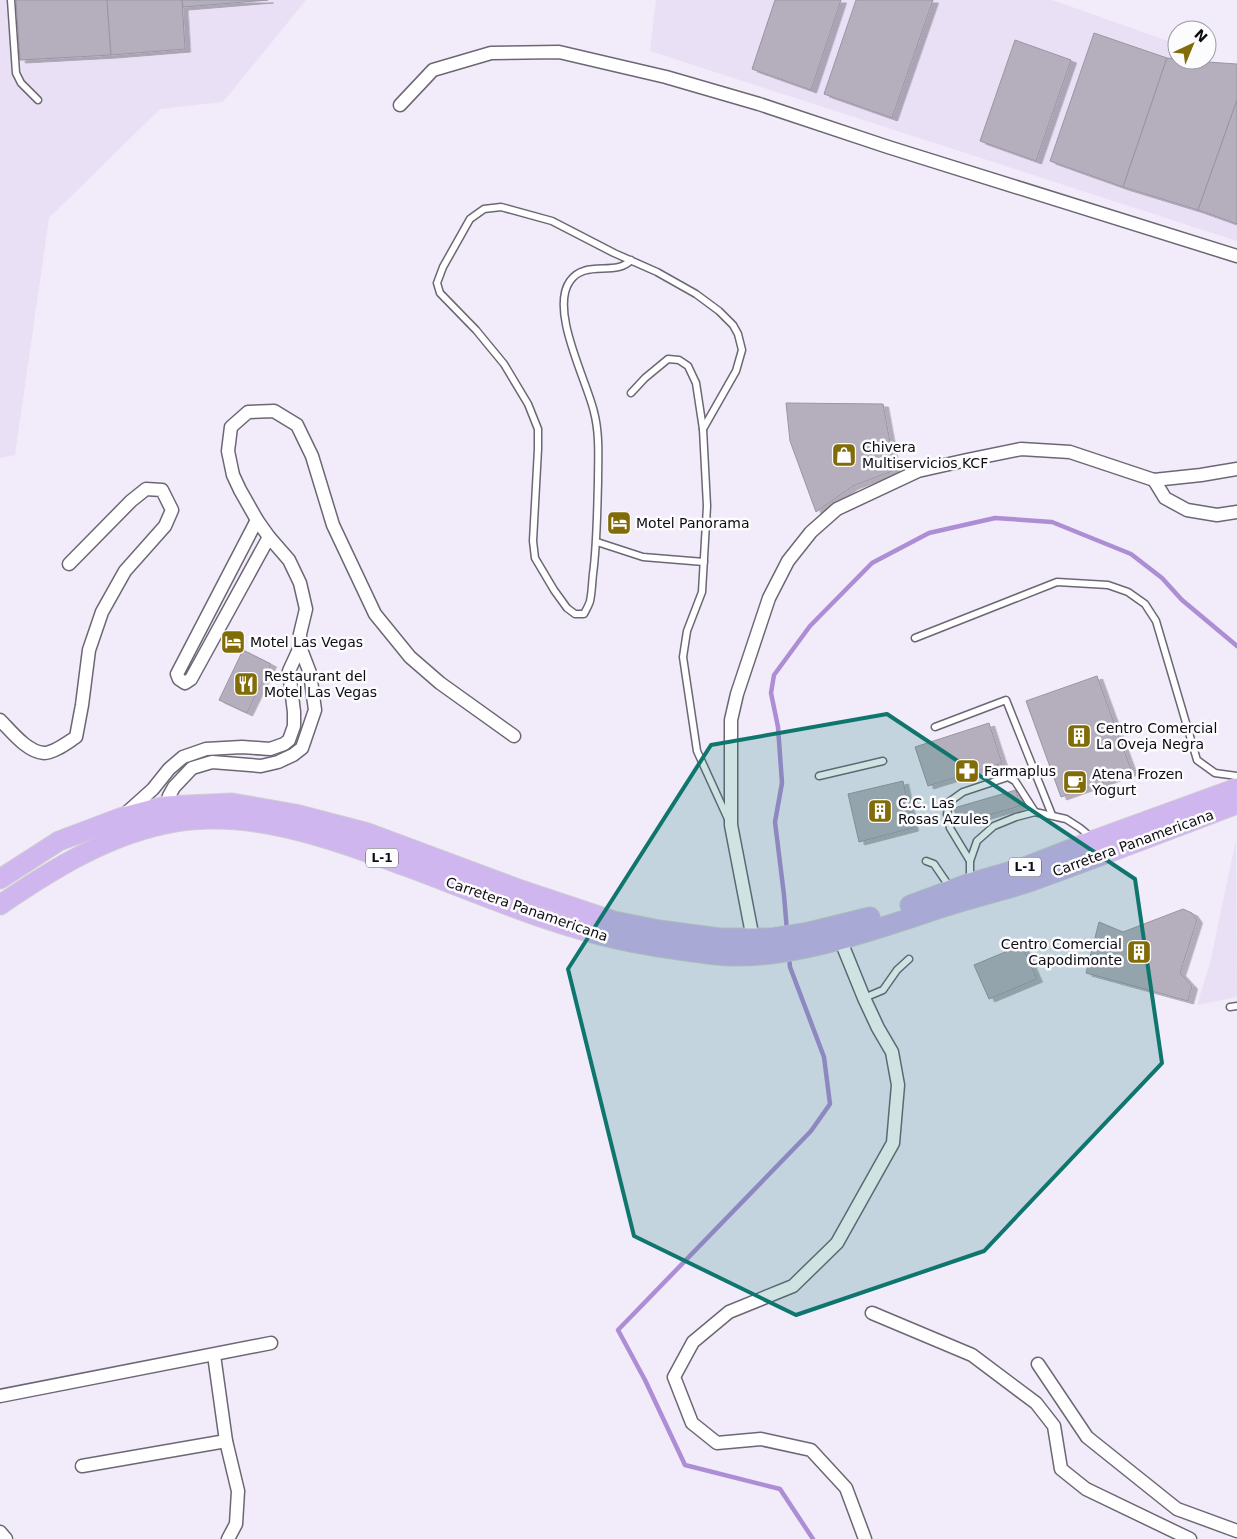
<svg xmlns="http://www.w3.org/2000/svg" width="1237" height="1539" viewBox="0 0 1237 1539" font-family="'DejaVu Sans',sans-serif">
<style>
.built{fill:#e9e0f6}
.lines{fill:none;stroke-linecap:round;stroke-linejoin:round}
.stream{stroke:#ad8dd4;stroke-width:4.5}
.building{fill:#b5afbd;stroke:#9a95a3;filter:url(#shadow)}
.lane-casing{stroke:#6d6774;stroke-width:9}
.street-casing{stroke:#6d6774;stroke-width:15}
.primary-casing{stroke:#cfcecf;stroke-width:21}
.lane{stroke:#fff;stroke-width:6}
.street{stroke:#fff;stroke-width:12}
.primary{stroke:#d0b6ef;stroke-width:19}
.marked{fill:#0f766e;fill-opacity:0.2;stroke:#0f766e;stroke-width:4;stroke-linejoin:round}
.labels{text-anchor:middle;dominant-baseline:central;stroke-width:5;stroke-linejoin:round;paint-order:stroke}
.shield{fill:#fcfbfe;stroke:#555458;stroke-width:1}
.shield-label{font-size:12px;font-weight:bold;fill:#0e0c11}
.poi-label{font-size:14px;fill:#0e0c11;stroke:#fcfbfe;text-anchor:start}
.street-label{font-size:14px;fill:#0e0c11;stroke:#fcfbfe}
</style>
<defs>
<filter id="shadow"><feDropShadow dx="5.5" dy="3" stdDeviation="0" flood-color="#0004"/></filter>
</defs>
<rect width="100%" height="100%" fill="#f1ebfa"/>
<g class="built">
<polygon points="0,0 306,0 223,102 160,109 49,218 15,455 0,458"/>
<polygon points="656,0 1052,0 1171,42 1169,52 1177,54 1177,60 1207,60 1237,66 1237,241 650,51"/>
<polygon points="1236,840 1237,997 1197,1005 1210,963"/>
</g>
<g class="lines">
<g class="stream">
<polyline points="787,931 784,895 775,822 782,783 778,727 771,693 774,675 810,626 872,563 929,533 995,518 1052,522 1131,554 1162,578 1182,600 1237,646"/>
<polyline points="789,956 790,967 824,1057 830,1104 811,1131 618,1330 645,1380 685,1465 780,1489 813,1539"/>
</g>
</g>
<g class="building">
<polygon points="16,0 107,0 111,55 20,60"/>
<polygon points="107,0 182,0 185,49 111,55"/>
<polygon points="182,0 268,0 183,7"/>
<polygon points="775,0 841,0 811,90 752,69"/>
<polygon points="856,0 933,0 892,118 824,94"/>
<polygon points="1094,33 1167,58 1123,187 1050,161"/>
<polygon points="1015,40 1071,60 1036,161 980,141"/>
<polygon points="1167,58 1177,59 1177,60 1237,64 1237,100 1198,210 1123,187"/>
<polygon points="1237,100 1237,224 1198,210"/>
<polygon points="786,403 883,404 895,470 853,486 816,512 790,441"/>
<polygon points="243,650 271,664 247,713 219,700"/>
<polygon points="1097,676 1132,772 1061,797 1026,701"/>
<polygon points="989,723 1002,763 928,786 915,747"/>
<polygon points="903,781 913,828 859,842 848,794"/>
<polygon points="1016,790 1020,806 959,824 954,808"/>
<polygon points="1183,909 1192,913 1197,920 1180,973 1192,986 1188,1001 1086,973 1099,922 1123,932"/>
<polygon points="1022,945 1037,979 989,999 974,965"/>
</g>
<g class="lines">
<defs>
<g id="lane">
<polyline points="11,0 16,73 21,83 38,100"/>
<path d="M631 260C616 277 585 259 570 281 549 310 587 381 594 412 600 435 598 459 598 483 597 514 597 544 593 574 592 583 592 592 590 601 589 605 586 610 584 614H575L567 608 554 590 535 558 533 541 538 449V429L528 404 504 364 476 330 440 293 437 283 443 267 470 219 484 209 501 207 552 221 614 253 657 272 696 294 719 311 733 325 738 334 742 350 736 371 703 429"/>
<polyline points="631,393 645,378 668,359 679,360 688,366 696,383 703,429 707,506 702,592 687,631 683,657 697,751 728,819"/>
<polyline points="597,542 643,557 704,562"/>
<polyline points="915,638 1057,582 1108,585 1128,592 1145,604 1156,621 1197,760 1215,773 1237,776"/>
<polyline points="935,727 1006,700 1052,815"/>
<polyline points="819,776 883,761"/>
<polyline points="926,861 934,864 951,889"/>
<polyline points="970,861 950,828 947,814 949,802 963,792 1008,777 1015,781 1035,812"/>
<polyline points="970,880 970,861 977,841 994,826 1016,817 1035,812 1066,819 1080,828 1092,838"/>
<polyline points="864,998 883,990 897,970 909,959"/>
<polyline points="1230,1007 1237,1006"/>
</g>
<g id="street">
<polyline points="400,105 433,70 491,53 559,52 666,77 759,104 888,147 1237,256"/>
<polyline points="1154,480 1165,498 1187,510 1217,515 1237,512"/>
<polyline points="257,520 177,674 179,679 185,683 191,679 269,537"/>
<path d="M0 720C11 731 27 752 44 753 54 753 68 742 76 737L82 705 89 650 102 612 125 571 165 526 172 510 162 490 146 489 131 501 69 564"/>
<polyline points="166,806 169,796 174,787 192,768 212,762 261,766 278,762 293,755 302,748 315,710 310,673 300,647"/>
<polyline points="124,815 153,789 169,769 183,757 206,749 242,747 270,749 284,744 289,740 294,726 294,712 289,671 300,647 300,634 306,609 300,583 289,560 269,537 257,520 240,490 233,475 228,451 231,427 248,412 274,411 297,425 312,456 333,525 375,614 410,657 440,683 514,736"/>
<polyline points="753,939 731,825 731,720 737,694 769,598 788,561 811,532 837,509 918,471 967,460 1021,449 1070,452 1154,480 1201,475 1237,469"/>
<polyline points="840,939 864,998 878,1028 892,1052 898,1085 893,1143 837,1243 793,1286 729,1312 693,1342 674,1377 692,1423 717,1443 761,1439 811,1450 846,1488 865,1539"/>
<polyline points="872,1313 972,1355 1036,1403 1054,1426 1061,1469 1086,1489 1190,1539"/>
<polyline points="214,1355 226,1441 238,1491 236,1524 228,1539"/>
<polyline points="1038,1364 1087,1437 1177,1509 1237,1531"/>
<polyline points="0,1396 271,1343"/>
<polyline points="82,1466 226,1441"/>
<polyline points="0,1532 6,1539"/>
</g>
<g id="primary">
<polyline points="0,879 59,841 120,818 166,806 232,803 295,814 368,833 521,890 614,921 659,930 719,938 771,938 809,932 870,917"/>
<path d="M0 905C54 868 111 833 176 822 253 809 334 840 405 866 476 892 547 924 621 940 643 945 664 948 686 951 701 953 716 956 731 956 800 958 882 927 947 906 974 897 1002 891 1029 882 1099 857 1168 830 1237 804"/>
<polyline points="910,905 970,883 1022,868 1094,840 1237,788"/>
</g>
</defs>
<use href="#lane" class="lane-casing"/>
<use href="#street" class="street-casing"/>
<use href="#primary" class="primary-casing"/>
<use href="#lane" class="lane"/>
<use href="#street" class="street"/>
<use href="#primary" class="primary"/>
</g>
<path class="marked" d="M887 714 1135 879 1162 1063 984 1251 796 1315 634 1236 568 969 711 745Z"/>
<defs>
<symbol id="shop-square" viewBox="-11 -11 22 22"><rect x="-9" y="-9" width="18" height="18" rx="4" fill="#826c07" stroke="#fcfbfe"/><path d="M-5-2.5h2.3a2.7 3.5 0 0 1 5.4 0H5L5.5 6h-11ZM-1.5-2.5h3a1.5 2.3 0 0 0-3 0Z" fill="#fff"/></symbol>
<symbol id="hotel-square" viewBox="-11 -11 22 22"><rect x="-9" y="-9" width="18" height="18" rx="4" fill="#826c07" stroke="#fcfbfe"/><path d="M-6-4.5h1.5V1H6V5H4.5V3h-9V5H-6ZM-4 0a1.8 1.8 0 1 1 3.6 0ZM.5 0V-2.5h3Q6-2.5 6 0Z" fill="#fff"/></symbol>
<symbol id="restaurant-square" viewBox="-11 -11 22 22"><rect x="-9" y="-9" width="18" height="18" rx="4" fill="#826c07" stroke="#fcfbfe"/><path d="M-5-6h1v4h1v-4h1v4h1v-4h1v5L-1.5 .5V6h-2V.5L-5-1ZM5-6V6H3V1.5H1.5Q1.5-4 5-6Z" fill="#fff"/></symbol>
<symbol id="building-square" viewBox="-11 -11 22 22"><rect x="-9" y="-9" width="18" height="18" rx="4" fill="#826c07" stroke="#fcfbfe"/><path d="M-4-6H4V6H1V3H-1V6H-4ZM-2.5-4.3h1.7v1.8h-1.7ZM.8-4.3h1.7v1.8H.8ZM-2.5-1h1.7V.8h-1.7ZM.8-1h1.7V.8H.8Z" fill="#fff"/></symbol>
<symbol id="pharmacy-square" viewBox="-11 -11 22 22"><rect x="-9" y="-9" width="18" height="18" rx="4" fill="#826c07" stroke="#fcfbfe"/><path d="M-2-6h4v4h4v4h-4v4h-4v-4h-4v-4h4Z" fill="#fff"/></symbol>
<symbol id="cafe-square" viewBox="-11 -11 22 22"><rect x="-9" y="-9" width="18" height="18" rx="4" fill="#826c07" stroke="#fcfbfe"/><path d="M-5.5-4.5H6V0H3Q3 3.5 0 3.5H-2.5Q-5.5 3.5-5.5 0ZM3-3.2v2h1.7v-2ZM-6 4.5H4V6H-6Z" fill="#fff"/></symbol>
</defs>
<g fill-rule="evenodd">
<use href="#shop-square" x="830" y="441" width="28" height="28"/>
<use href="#hotel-square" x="605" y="509" width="28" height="28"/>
<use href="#hotel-square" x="219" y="628" width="28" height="28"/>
<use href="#restaurant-square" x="232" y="670" width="28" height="28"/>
<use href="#building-square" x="1065" y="722" width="28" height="28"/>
<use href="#pharmacy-square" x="953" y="757" width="28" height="28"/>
<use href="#cafe-square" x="1061" y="768" width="28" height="28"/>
<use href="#building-square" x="866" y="797" width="28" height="28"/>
<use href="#building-square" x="1125" y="938" width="28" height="28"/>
</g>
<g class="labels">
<g class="shield">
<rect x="366" y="848.5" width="32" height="19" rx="4"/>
<rect x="1009" y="857.5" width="32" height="19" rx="4"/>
</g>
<g class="shield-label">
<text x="382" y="858">L-1</text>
<text x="1025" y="867">L-1</text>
</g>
<g class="poi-label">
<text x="862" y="447">Chivera<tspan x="862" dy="16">Multiservicios KCF</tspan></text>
<text x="636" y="523">Motel Panorama</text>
<text x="250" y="642">Motel Las Vegas</text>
<text x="264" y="676">Restaurant del<tspan x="264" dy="16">Motel Las Vegas</tspan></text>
<text x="1096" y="728">Centro Comercial<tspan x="1096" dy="16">La Oveja Negra</tspan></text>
<text x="984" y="771">Farmaplus</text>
<text x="1092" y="774">Atena Frozen<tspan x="1092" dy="16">Yogurt</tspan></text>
<text x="898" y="803">C.C. Las<tspan x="898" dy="16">Rosas Azules</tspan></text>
<text x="1122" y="944" text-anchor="end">Centro Comercial<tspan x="1122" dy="16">Capodimonte</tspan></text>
</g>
<g class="street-label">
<text transform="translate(1133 843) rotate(-20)">Carretera Panamericana</text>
<text transform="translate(527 909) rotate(19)">Carretera Panamericana</text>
</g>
</g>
<g transform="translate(1192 45) rotate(44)"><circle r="24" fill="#fcfbfe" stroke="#9d9b9f"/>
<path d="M0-4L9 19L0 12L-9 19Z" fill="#826c07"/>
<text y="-8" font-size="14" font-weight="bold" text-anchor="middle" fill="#0e0c11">N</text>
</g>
</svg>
